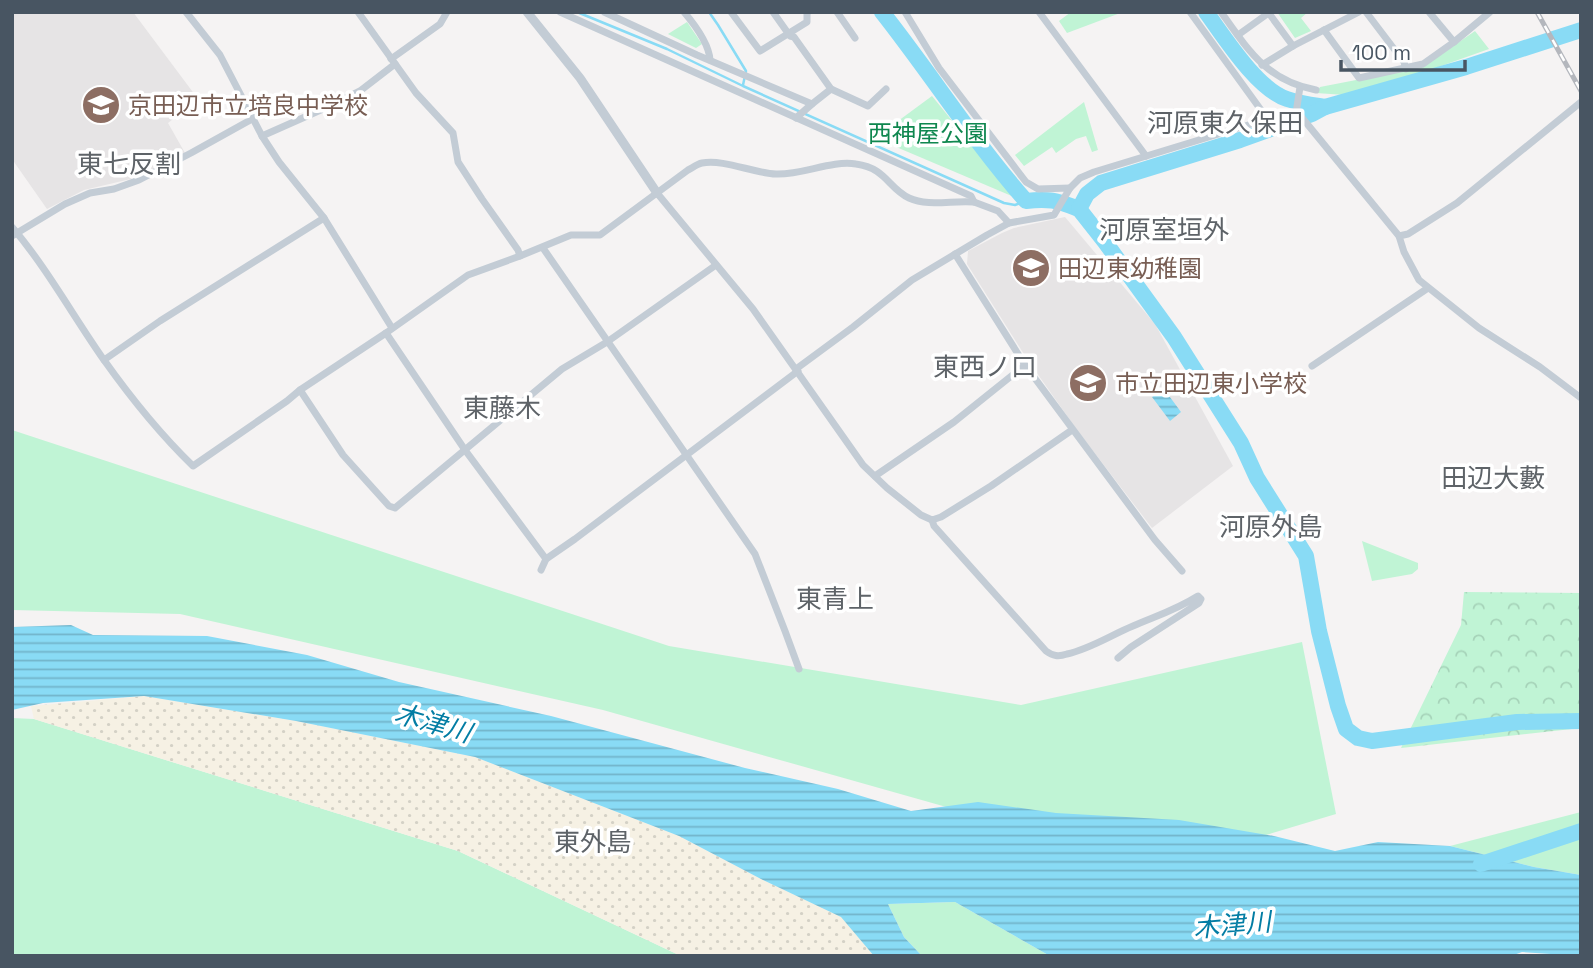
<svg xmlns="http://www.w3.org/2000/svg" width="1593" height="968" viewBox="0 0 1593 968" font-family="'Space Grotesk','Noto Sans JP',sans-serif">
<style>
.education{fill:#e6e4e5}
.green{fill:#c0f4d5}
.forest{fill:url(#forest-crowns)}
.sand{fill:url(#sand-dots)}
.water{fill:url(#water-rules)}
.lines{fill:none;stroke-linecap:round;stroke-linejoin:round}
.stream{stroke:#89dbf5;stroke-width:2.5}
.river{stroke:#89dbf5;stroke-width:16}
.minor{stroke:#c3ccd5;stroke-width:7}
.tertiary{stroke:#c3ccd5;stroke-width:9}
.rail-casing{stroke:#b4b7bd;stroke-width:5}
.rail{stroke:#fff;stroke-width:2.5;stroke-dasharray:8;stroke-linecap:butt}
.labels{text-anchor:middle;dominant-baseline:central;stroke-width:7;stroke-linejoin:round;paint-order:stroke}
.education-label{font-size:24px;fill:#785e54;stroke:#fff;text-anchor:start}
.park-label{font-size:24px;fill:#0f874f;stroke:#fff}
.neighbourhood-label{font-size:26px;fill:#5e6368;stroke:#fff}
.water-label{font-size:26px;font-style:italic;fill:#037da4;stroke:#fff}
</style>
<defs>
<pattern id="forest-crowns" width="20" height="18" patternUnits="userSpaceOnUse" patternTransform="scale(1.75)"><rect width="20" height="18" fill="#c0f4d5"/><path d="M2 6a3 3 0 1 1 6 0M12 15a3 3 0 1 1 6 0" fill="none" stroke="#a6d3b9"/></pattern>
<pattern id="sand-dots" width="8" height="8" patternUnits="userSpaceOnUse" patternTransform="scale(1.75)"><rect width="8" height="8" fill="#f6f1e4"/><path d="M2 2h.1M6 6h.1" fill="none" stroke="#d4d1c6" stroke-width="1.8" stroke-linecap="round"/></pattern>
<pattern id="water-rules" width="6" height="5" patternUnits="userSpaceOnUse" patternTransform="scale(1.75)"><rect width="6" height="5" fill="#89dbf5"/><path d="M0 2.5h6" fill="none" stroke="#72b4ca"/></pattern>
</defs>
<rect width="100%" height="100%" fill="#f5f3f3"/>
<g class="education">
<polygon points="12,12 133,12 198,99 168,123 185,153 135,178 84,190 47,209 12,159 12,91 14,90 12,87"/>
<polygon points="1065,217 1155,324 1233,466 1152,528 1077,430 1027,359 967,264 968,251 1002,233 1014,228"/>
</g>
<g class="green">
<polygon points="1071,12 1123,12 1067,33 1059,21"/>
<polygon points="1277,12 1308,12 1301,18 1311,31 1295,38"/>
<polygon points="687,22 702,44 696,48 668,34"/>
<polygon points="1475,31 1489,49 1427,71 1345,95 1316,93 1320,87 1423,67"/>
<polygon points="932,96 1014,197 875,138"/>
<polygon points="1084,102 1098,150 1092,152 1086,136 1076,139 1056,153 1052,147 1024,166 1015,155"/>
<polygon points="12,430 669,646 1021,705 1302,642 1336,814 1159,867 603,710 180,614 12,610"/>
<polygon points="1362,541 1418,563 1418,569 1412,574 1372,581"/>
<polygon points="12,718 34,719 458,851 681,956 12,956"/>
<polygon points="1581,812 1581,875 1534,867 1450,846"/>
<polygon points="955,902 1050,956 922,956 904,937 888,904"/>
</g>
<polygon class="forest" points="1464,592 1581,593 1581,728 1401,748 1461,625"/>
<polygon class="sand" points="144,696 296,721 475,757 679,836 761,879 842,917 874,956 681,956 458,851 34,719 31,706"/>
<g class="water">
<polygon points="1164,389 1181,412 1170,421 1152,397"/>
<polygon points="71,625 93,635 207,636 307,655 399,682 551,716 745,768 838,789 911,811 978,802 1056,813 1179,820 1274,836 1335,851 1378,842 1450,846 1534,867 1581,875 1581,956 1522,952 1511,956 1050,956 955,902 888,904 904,937 922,956 874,956 841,917 761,879 679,836 475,757 296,721 144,696 43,703 12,710 12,627"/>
</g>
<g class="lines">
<g class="stream">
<polyline points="577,12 667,49 743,86 1004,203 1015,205 1026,201"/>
<polyline points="709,12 718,25 746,71 743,85"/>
</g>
<g class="river">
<path d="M882 12C931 74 974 142 1026 201 1050 198 1057 201 1079 209"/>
<path d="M1206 12C1225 38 1257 89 1287 99 1299 103 1313 105 1325 107"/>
<polyline points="1079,209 1105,242 1174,337 1241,443 1257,478 1306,556 1319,631 1338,706 1346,729 1358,738 1372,741 1517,722 1581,721"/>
<polyline points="1079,209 1087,194 1101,183 1240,140 1312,114 1325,107 1466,67 1581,30"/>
<polyline points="1481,864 1581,831"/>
</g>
<g class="minor">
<polyline points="186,12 220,55 262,136 279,162 324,218 392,328"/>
<polyline points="358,12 416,93 453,133 458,162 482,199 518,250 520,256"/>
<polyline points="560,12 971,196 974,202 998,211 1009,223"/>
<polyline points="604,12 697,55 812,104 831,89"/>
<path d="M684 12C695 25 709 43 710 60"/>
<polyline points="731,12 760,51 807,22 807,13 808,12"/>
<polyline points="773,12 790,36 794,37 831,89 868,106 886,89"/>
<polyline points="837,12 855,38"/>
<polyline points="1039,12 1146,156"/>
<polyline points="1190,12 1261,110 1271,118"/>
<path d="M1221 12C1248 50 1267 81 1316 90"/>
<polyline points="1268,12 1293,46"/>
<polyline points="1366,12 1404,62 1406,69"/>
<polyline points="1429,12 1454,42"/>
<polyline points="1324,30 1359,78 1423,64 1454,42 1490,12"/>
<polyline points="1238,35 1270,12"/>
<polyline points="391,59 440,24 447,12"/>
<polyline points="1262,65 1293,46 1359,12"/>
<polyline points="1296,113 1299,114 1399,236 1404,252 1419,280 1479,328 1540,367 1581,398"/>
<polyline points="1296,113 1300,87"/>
<polyline points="796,118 812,104"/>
<polyline points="262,136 332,105 360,91 395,64"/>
<polyline points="1070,188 1080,178 1094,172 1271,118 1285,118 1296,113"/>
<polyline points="657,193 753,309 863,465 887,488 921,515 932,520 941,517 991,486 1072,430"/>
<path d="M12 227C47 268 73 316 104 360 131 398 160 434 193 466L287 401 300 390 386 333 468 275 520 256 571 235H600L688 170C692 168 697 164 702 163 724 159 753 173 776 174 803 175 831 160 856 164 886 168 888 188 909 198 928 207 953 200 974 202"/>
<polyline points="12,236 65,204 90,193 114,189 139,180 191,153 254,118"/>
<polyline points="1399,236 1408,234 1457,203 1581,102"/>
<polyline points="543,248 755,554 785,631 799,669"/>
<polyline points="955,254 1025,365 1155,540 1182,571"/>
<polyline points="386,333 465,450 546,559"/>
<polyline points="104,360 160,321 324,218"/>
<polyline points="1312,366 1428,288"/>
<polyline points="796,369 853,327 912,280 987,235 1009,223 1054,215 1070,188 1038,189 1026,182 939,68 905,12"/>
<polyline points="300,390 343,455 389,506 395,508 562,369 607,342 716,265"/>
<polyline points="875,476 954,422 1025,365"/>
<path d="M932 520 934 526 1046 651C1053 656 1058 657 1067 654 1090 649 1111 635 1133 626 1156 616 1176 610 1198 596L1201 599 1199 603 1131 647 1118 658"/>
<polyline points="541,570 546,559 575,539 798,371"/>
</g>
<polyline class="tertiary" points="527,12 580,78 657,193"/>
<defs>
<polyline id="rail" points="1537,12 1581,91"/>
</defs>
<use href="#rail" class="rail-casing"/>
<use href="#rail" class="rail"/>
</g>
<defs>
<symbol id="school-disc" viewBox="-11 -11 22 22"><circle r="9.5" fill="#8d6e63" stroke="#fff"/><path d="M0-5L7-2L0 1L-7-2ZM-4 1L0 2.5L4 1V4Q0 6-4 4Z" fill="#fff"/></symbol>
</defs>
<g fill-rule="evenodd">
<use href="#school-disc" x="79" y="83" width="44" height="44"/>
<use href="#school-disc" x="1009" y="246" width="44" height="44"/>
<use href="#school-disc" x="1066" y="361" width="44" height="44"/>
</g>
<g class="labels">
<g class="education-label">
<text x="128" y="105">京田辺市立培良中学校</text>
<text x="1058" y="268">田辺東幼稚園</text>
<text x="1115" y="383">市立田辺東小学校</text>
</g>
<g class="park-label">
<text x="928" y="133">西神屋公園</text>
</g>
<g class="neighbourhood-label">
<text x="1225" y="123">河原東久保田</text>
<text x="129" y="164">東七反割</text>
<text x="1164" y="230">河原室垣外</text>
<text x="985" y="367">東西ノ口</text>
<text x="502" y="408">東藤木</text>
<text x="1493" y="478">田辺大藪</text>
<text x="1271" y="527">河原外島</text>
<text x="835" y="599">東青上</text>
<text x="593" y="842">東外島</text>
</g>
<g class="water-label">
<text transform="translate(433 723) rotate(16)">木津川</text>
<text transform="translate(1232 925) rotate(-5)">木津川</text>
</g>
</g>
<rect width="1593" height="968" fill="none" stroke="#485562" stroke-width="28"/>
<path d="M1341 60v10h124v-10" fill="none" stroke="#485562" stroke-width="3.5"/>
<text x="1352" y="60" font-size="21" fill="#485562" stroke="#ffffff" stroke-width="5" paint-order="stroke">100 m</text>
</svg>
